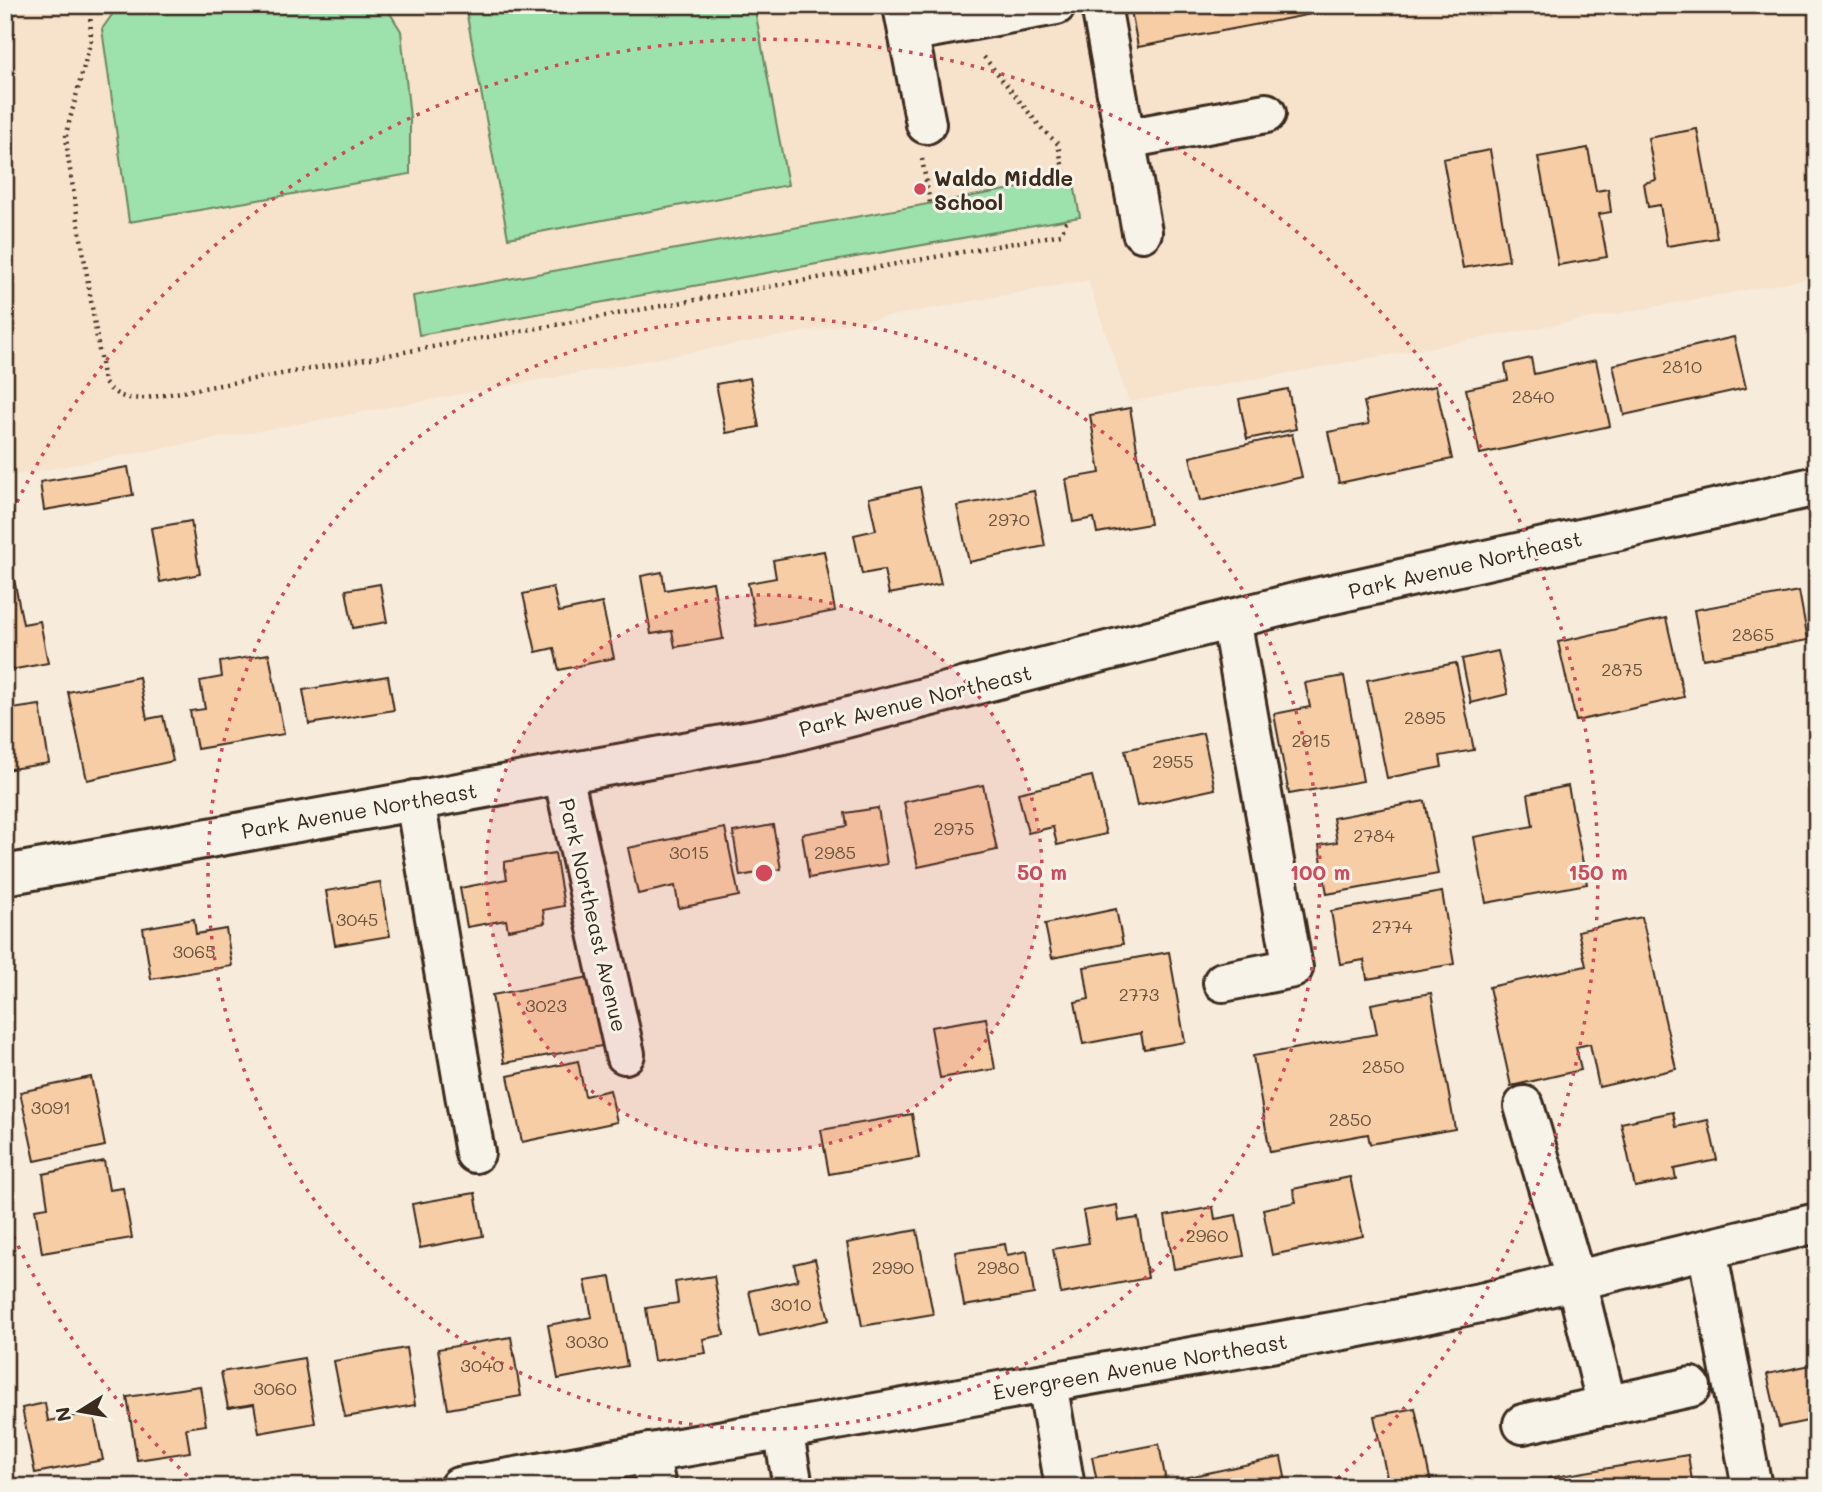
<svg xmlns="http://www.w3.org/2000/svg" width="1822" height="1492" viewBox="0 0 1822 1492" font-family="Mali,sans-serif">
<style>
.built{fill:#f7e2cb}
.green{fill:#9de1ac;stroke:#6c8665;stroke-width:2}
.building{fill:#f6cda5;stroke:#3b2a1e;stroke-width:2}
.lines{fill:none;stroke-linecap:round;stroke-linejoin:round}
.minor-casing{stroke:#3b2a1e;stroke-width:44}
.path{stroke:#3b2a1e;stroke-width:4.5;stroke-dasharray:2 5;stroke-linecap:butt}
.minor{stroke:#f7f3e8;stroke-width:38}
.ring{fill:none;stroke:#d1495b;stroke-width:3.5;stroke-dasharray:3.5 7}
.poi-dot{fill:#d1495b;stroke:#f7f3e8;stroke-width:2.5}
.labels{text-anchor:middle;dominant-baseline:central;stroke-width:6;stroke-linejoin:round;paint-order:stroke}
.number-label{font-size:18px;fill:#6a5340}
.poi-label{font-size:21px;font-weight:bold;fill:#3b2a1e;stroke:#f7f3e8;text-anchor:start}
.street-label{font-size:21px;fill:#3b2a1e;stroke:#f7f3e8}
.centre{fill:#d1495b;stroke:#f7f3e8;stroke-width:3.5}
.ring-label{font-size:21px;text-anchor:middle;font-weight:bold;fill:#d1495b;stroke:#f7f3e8;stroke-width:6;stroke-linejoin:round;paint-order:stroke}
</style>
<rect width="100%" height="100%" fill="#f7ebdb"/>
<filter id="ink" filterUnits="userSpaceOnUse"><feTurbulence type="fractalNoise" baseFrequency=".0143" numOctaves="2"/><feDisplacementMap in="SourceGraphic" scale="14" xChannelSelector="R" yChannelSelector="G"/><feConvolveMatrix kernelMatrix="1 2 1 2 8 2 1 2 1" color-interpolation-filters="sRGB"/></filter>
<g filter="url(#ink)">
<polygon class="built" points="5,5 1817,5 1817,277 1129,402 1088,280 5,477"/>
<g class="green">
<polygon points="119,5 385,5 401,31 410,118 410,174 129,222 102,29"/>
<polygon points="465,5 754,5 788,185 508,238"/>
<polygon points="1073,178 1080,217 419,335 413,296"/>
</g>
<g class="building">
<polygon points="1130,5 1359,5 1138,47"/>
<polygon points="1697,129 1717,238 1667,246 1660,205 1648,207 1644,183 1656,180 1648,138"/>
<polygon points="1588,148 1596,191 1608,189 1611,212 1599,214 1607,257 1558,265 1538,157"/>
<polygon points="1490,150 1509,260 1463,268 1443,159"/>
<polygon points="1734,337 1746,388 1624,415 1613,365"/>
<polygon points="1531,358 1534,374 1596,360 1610,426 1480,454 1466,389 1508,380 1505,364"/>
<polygon points="750,378 759,427 726,433 716,384"/>
<polygon points="1436,386 1452,459 1339,483 1328,432 1369,424 1364,402"/>
<polygon points="1288,389 1296,429 1247,439 1239,399"/>
<polygon points="1130,408 1150,524 1097,533 1094,518 1073,522 1066,479 1100,473 1090,415"/>
<polygon points="1292,434 1302,477 1200,501 1190,457"/>
<polygon points="128,467 133,495 44,510 40,482"/>
<polygon points="920,487 941,584 889,594 884,570 862,574 854,535 876,530 869,498"/>
<polygon points="1034,491 1045,546 969,562 957,506"/>
<polygon points="191,521 200,574 160,582 151,528"/>
<polygon points="824,551 835,611 756,626 748,583 776,578 773,560"/>
<polygon points="662,572 665,590 713,582 723,639 675,647 672,631 651,634 641,576"/>
<polygon points="14,579 23,624 40,621 48,663 5,671 5,580"/>
<polygon points="380,584 387,622 353,628 346,590"/>
<polygon points="553,587 559,612 602,603 614,658 559,670 554,648 536,652 523,594"/>
<polygon points="1799,591 1808,640 1703,659 1694,610"/>
<polygon points="1666,618 1684,697 1576,721 1558,642"/>
<polygon points="1498,651 1508,694 1471,703 1462,659"/>
<polygon points="269,654 284,734 197,749 190,711 205,709 200,681 222,677 220,662"/>
<polygon points="1456,663 1474,750 1440,756 1442,767 1387,778 1367,680"/>
<polygon points="388,676 394,710 309,724 303,690"/>
<polygon points="1344,676 1363,781 1289,794 1274,714 1310,707 1305,683"/>
<polygon points="139,677 147,719 163,716 173,761 87,780 68,692"/>
<polygon points="40,705 49,763 5,770 5,710"/>
<polygon points="1203,733 1215,789 1137,806 1125,750"/>
<polygon points="1092,776 1106,834 1057,845 1053,827 1028,833 1018,793"/>
<polygon points="983,785 997,850 918,867 904,802"/>
<polygon points="1568,786 1587,884 1486,903 1474,837 1533,826 1528,794"/>
<polygon points="1425,801 1438,874 1327,894 1319,845 1337,842 1333,818"/>
<polygon points="878,808 887,864 809,878 802,834 847,826 845,813"/>
<polygon points="773,825 781,869 740,876 733,832"/>
<polygon points="725,828 739,896 679,908 675,886 638,894 628,848"/>
<polygon points="555,853 564,906 543,910 545,923 508,930 506,920 467,927 460,888 507,879 504,862"/>
<polygon points="380,882 390,936 335,945 326,891"/>
<polygon points="1442,892 1454,964 1367,979 1364,960 1340,964 1331,911"/>
<polygon points="1116,909 1123,944 1052,958 1045,924"/>
<polygon points="1642,917 1676,1069 1599,1087 1590,1044 1576,1047 1581,1070 1511,1086 1489,987 1586,966 1578,931"/>
<polygon points="194,919 196,934 226,929 232,966 151,979 143,928"/>
<polygon points="1169,952 1185,1042 1144,1049 1141,1033 1083,1044 1075,1002 1089,999 1084,967"/>
<polygon points="590,977 602,1046 504,1063 492,995"/>
<polygon points="1431,993 1455,1129 1370,1144 1368,1134 1270,1152 1253,1056 1377,1034 1371,1004"/>
<polygon points="986,1018 995,1069 940,1078 931,1027"/>
<polygon points="578,1061 585,1096 610,1090 617,1122 522,1142 508,1076"/>
<polygon points="91,1077 105,1146 35,1161 20,1092"/>
<polygon points="1673,1112 1676,1127 1708,1120 1717,1160 1674,1169 1676,1179 1635,1187 1621,1123"/>
<polygon points="912,1114 919,1158 829,1174 821,1130"/>
<polygon points="104,1161 109,1190 123,1188 132,1238 42,1253 35,1209 48,1207 43,1174"/>
<polygon points="1350,1177 1363,1236 1272,1255 1263,1209 1296,1202 1293,1189"/>
<polygon points="475,1193 483,1236 420,1248 412,1204"/>
<polygon points="1117,1205 1119,1221 1138,1218 1148,1278 1061,1294 1053,1249 1089,1243 1083,1211"/>
<polygon points="1213,1207 1215,1219 1236,1215 1244,1256 1174,1269 1165,1216"/>
<polygon points="917,1230 933,1314 862,1326 847,1243"/>
<polygon points="1005,1244 1007,1255 1027,1251 1034,1294 964,1306 955,1252"/>
<polygon points="815,1259 829,1320 759,1336 749,1291 798,1280 794,1264"/>
<polygon points="714,1276 724,1335 703,1339 706,1353 654,1361 646,1308 678,1303 675,1282"/>
<polygon points="611,1277 627,1366 558,1379 548,1325 592,1317 585,1281"/>
<polygon points="511,1337 521,1396 448,1409 438,1349"/>
<polygon points="406,1348 415,1405 345,1417 334,1361"/>
<polygon points="304,1358 315,1423 259,1433 254,1404 228,1408 221,1372"/>
<polygon points="1816,1364 1817,1419 1779,1427 1767,1374"/>
<polygon points="200,1386 206,1425 186,1428 190,1452 137,1460 127,1397"/>
<polygon points="45,1403 48,1421 93,1412 103,1460 35,1473 22,1408"/>
<polygon points="1415,1408 1431,1483 1412,1487 1389,1487 1374,1416"/>
<polygon points="1159,1444 1167,1487 1098,1487 1092,1457"/>
<polygon points="1688,1455 1693,1487 1549,1487 1548,1478"/>
<polygon points="1281,1457 1287,1487 1185,1487 1184,1478"/>
</g>
<g class="lines">
<defs>
<g id="minor">
<polyline points="1101,5 1142,232"/>
<polyline points="903,6 926,124"/>
<polyline points="908,32 1056,5"/>
<polyline points="1125,139 1266,113"/>
<polyline points="563,775 625,1054"/>
<polyline points="415,800 475,1153"/>
<polyline points="5,875 783,734 1302,601 1817,486"/>
<polyline points="1223,982 1293,968 1231,619"/>
<polyline points="1524,1106 1576,1281 1607,1406"/>
<polyline points="1707,1249 1752,1487"/>
<polyline points="1047,1383 1065,1487"/>
<polyline points="1523,1424 1691,1387"/>
<polyline points="783,1429 793,1487"/>
<polyline points="649,1453 656,1487"/>
<polyline points="459,1487 1349,1329 1485,1302 1817,1223"/>
</g>
</defs>
<use href="#minor" class="minor-casing"/>
<g class="path">
<path d="M90 5 91 40 66 134 68 157 104 382C118 400 132 400 153 397L1041 238 1061 234 1067 219"/>
<polyline points="984,57 1043,130 1058,144 1065,179"/>
<polyline points="922,159 930,203"/>
</g>
<use href="#minor" class="minor"/>
</g>
</g>
<circle cx="764" cy="873" r="278" fill="#d1495b" fill-opacity=".12"/>
<g class="ring">
<circle cx="764" cy="873" r="278"/>
<circle cx="764" cy="873" r="556"/>
<path d="M195 1483A834 834 0 0 1 8 1225M8 521A834 834 0 1 1 1333 1483"/>
</g>
<circle class="poi-dot" cx="920" cy="189" r="7"/>
<g class="labels">
<g class="number-label">
<text x="1682" y="366">2810</text>
<text x="1533" y="396">2840</text>
<text x="1009" y="519">2970</text>
<text x="1753" y="634">2865</text>
<text x="1622" y="669">2875</text>
<text x="1425" y="717">2895</text>
<text x="1311" y="740">2915</text>
<text x="1173" y="761">2955</text>
<text x="954" y="828">2975</text>
<text x="1374" y="835">2784</text>
<text x="689" y="852">3015</text>
<text x="835" y="852">2985</text>
<text x="357" y="919">3045</text>
<text x="1392" y="926">2774</text>
<text x="194" y="951">3065</text>
<text x="1139" y="994">2773</text>
<text x="546" y="1005">3023</text>
<text x="1383" y="1066">2850</text>
<text x="51" y="1107">3091</text>
<text x="1350" y="1119">2850</text>
<text x="1207" y="1235">2960</text>
<text x="893" y="1267">2990</text>
<text x="998" y="1267">2980</text>
<text x="791" y="1304">3010</text>
<text x="587" y="1341">3030</text>
<text x="482" y="1365">3040</text>
<text x="275" y="1388">3060</text>
</g>
<g class="poi-label">
<text x="934" y="177">Waldo Middle<tspan x="934" dy="24">School</tspan></text>
</g>
<g class="street-label">
<text transform="translate(1465 564) rotate(-13)">Park Avenue Northeast</text>
<text transform="translate(915 700) rotate(-14)">Park Avenue Northeast</text>
<text transform="translate(359 810) rotate(-10)">Park Avenue Northeast</text>
<text transform="translate(594 915) rotate(77)">Park Northeast Avenue</text>
<text transform="translate(1140 1366) rotate(-10)">Evergreen Avenue Northeast</text>
</g>
</g>
<circle cx="764" cy="873" r="10" class="centre"/>
<g class="ring-label">
<text x="1042" y="880">50 m</text>
<text x="1320" y="880">100 m</text>
<text x="1598" y="880">150 m</text>
</g>
<rect width="1822" height="1492" fill="none" stroke="#f7f3e8" stroke-width="28"/>
<rect x="14" y="14" width="1794" height="1464" fill="none" stroke="#3b2a1e" stroke-width="2.5" filter="url(#ink)"/>
<g transform="translate(80 1411) rotate(259)" stroke="#f7f3e8" stroke-width="5" paint-order="stroke">
<path d="M0-5L12 26L0 18L-12 26Z" fill="#3b2a1e"/>
<text y="-10" font-size="19" font-weight="bold" text-anchor="middle" fill="#3b2a1e">N</text>
</g>
</svg>
